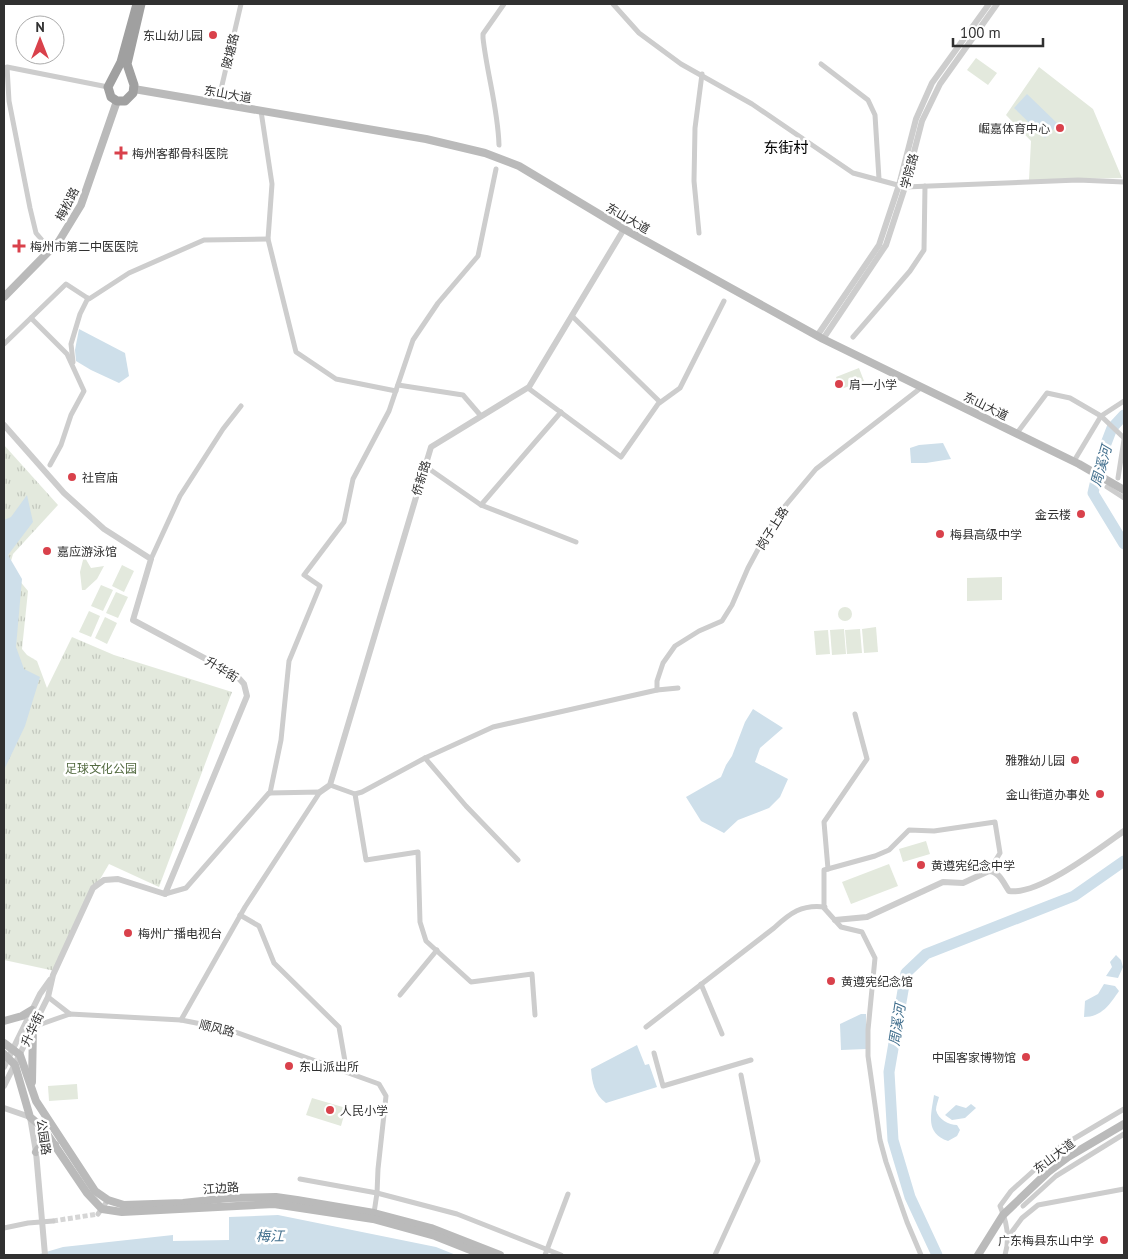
<svg xmlns="http://www.w3.org/2000/svg" width="1128" height="1259" viewBox="0 0 1128 1259" font-family="'PT Sans','Noto Sans SC',sans-serif">
<style>
.green{fill:#e3e9dd}
.park{fill:url(#park-tufts)}
.water{fill:#cedfea}
.lines{fill:none;stroke-linecap:round;stroke-linejoin:round}
.river{stroke:#cedfea;stroke-width:11}
.minor-tunnel{stroke:#d6d6d6;stroke-width:5;stroke-dasharray:5 2.5;stroke-linecap:butt}
.minor{stroke:#cdcdcd;stroke-width:5}
.tertiary{stroke:#cdcdcd;stroke-width:6}
.secondary{stroke:#bababa;stroke-width:8}
.trunk{stroke:#a0a0a0;stroke-width:9}
.poi-dot{fill:#d9414b;stroke:#fff;stroke-width:2}
.labels{text-anchor:middle;dominant-baseline:central;stroke-width:5;stroke-linejoin:round;paint-order:stroke}
.poi-label{font-size:12px;fill:#303030;stroke:#fff;text-anchor:start}
.street-label{font-size:12px;fill:#303030;stroke:#fff}
.park-label{font-size:12px;fill:#536a40;stroke:#fff}
.water-label{font-size:14px;font-style:italic;fill:#43708e;stroke:#fff}
.quarter-label{font-size:15px;fill:#000;stroke:#fff}
</style>
<defs>
<pattern id="park-tufts" width="24" height="20" patternUnits="userSpaceOnUse" patternTransform="scale(1.25)"><rect width="24" height="20" fill="#e3e9dd"/><path d="M3 7l-1-3M5 7V3M7 7l1-3M15 17l-1-3M17 17v-4M19 17l1-3" fill="none" stroke="#c3c8be"/></pattern>
</defs>
<rect width="100%" height="100%" fill="#fff"/>
<g class="green">
<polygon points="976,58 997,73 988,85 967,70"/>
<polygon points="1039,67 1093,109 1122,178 1029,180 1031,141 1006,115"/>
<polygon points="859,368 864,381 841,389 836,377"/>
<polygon points="84,556 91,568 104,566 97,579 85,590 82,590 80,572"/>
<polygon points="122,565 134,571 124,592 112,586"/>
<polygon points="1002,577 1002,600 967,601 967,578"/>
<polygon points="101,585 113,590 103,611 91,606"/>
<polygon points="116,592 128,597 118,618 106,613"/>
<circle cx="845" cy="614" r="7"/>
<polygon points="89,611 100,616 91,637 79,632"/>
<polygon points="105,617 117,623 107,644 95,638"/>
<polygon points="876,627 878,652 864,653 862,629"/>
<polygon points="844,629 846,654 832,655 830,630"/>
<polygon points="860,629 862,653 847,654 845,630"/>
<polygon points="828,630 830,654 816,655 814,631"/>
<polygon points="926,841 930,854 903,862 899,849"/>
<polygon points="889,864 898,886 851,904 842,882"/>
<polygon points="77,1084 78,1099 49,1101 48,1086"/>
<polygon points="312,1098 346,1108 341,1126 306,1115"/>
</g>
<polygon class="park" points="4,445 58,505 13,554 9,568 28,591 22,649 27,655 37,661 47,688 72,637 114,655 232,692 159,887 109,864 86,903 55,971 4,960"/>
<g class="water">
<polygon points="1027,94 1058,124 1045,138 1014,108"/>
<polygon points="79,329 125,353 129,376 119,383 91,370 76,361 75,350"/>
<polygon points="943,443 951,459 926,463 911,463 910,448 919,445"/>
<polygon points="27,495 33,522 8,555 22,579 16,647 24,669 40,677 25,726 4,770 4,520 11,517"/>
<polygon points="753,709 783,728 760,748 755,762 788,779 780,797 769,808 738,820 724,833 701,821 686,797 721,777 726,765 732,756 745,722"/>
<polygon points="1116,955 1121,960 1123,967 1118,978 1106,976 1112,967 1110,962"/>
<path d="M1104 984 1115 986 1119 991C1110 1004 1102 1017 1084 1017L1085 1001 1098 994Z"/>
<polygon points="861,1014 866,1014 866,1049 841,1050 840,1024"/>
<path d="M637 1045 645 1065 649 1064 657 1087 606 1103C594 1094 592 1082 591 1069Z"/>
<path d="M934 1095 939 1097C938 1101 936 1106 936 1110 938 1119 949 1125 957 1125L960 1130 957 1136 948 1141C925 1133 931 1115 934 1095Z"/>
<polygon points="971,1104 976,1108 965,1118 952,1120 945,1115 956,1105 966,1108"/>
<polygon points="278,1215 436,1247 456,1255 36,1255 63,1247 173,1235 173,1241 229,1240 229,1217"/>
</g>
<g class="lines">
<g class="river">
<polyline points="1124,415 1112,428 1102,454 1093,493 1124,544"/>
<polyline points="937,1255 910,1197 893,1140 889,1072 906,973 926,954 1074,896 1124,861"/>
</g>
<polyline class="minor-tunnel" points="53,1221 98,1214"/>
<g class="minor">
<polyline points="613,4 639,33 681,64 752,104 853,173 905,187 1078,180 1124,182"/>
<polyline points="821,64 868,100 875,115 879,179"/>
<polyline points="219,98 241,4"/>
<polyline points="261,111 272,184 268,239 296,352 336,379 396,391"/>
<path d="M499 145C498 109 487 74 483 38V34L504 4"/>
<polyline points="699,233 694,181 695,128 702,74"/>
<polyline points="47,246 36,233 30,208 9,101 7,67 108,87"/>
<polyline points="572,316 660,402"/>
<polyline points="31,318 67,354 84,391 71,415 61,445 50,465"/>
<polyline points="853,337 910,271 924,250 925,186"/>
<polyline points="4,344 66,284 89,299 129,273 204,240 268,239"/>
<polyline points="73,362 71,344 80,314 88,298"/>
<polyline points="398,385 463,395 481,416"/>
<polyline points="528,388 621,457 658,404 680,388 724,301"/>
<polyline points="1017,433 1047,393 1070,398 1101,416 1124,438"/>
<polyline points="1074,461 1101,416 1124,401"/>
<polyline points="425,466 481,505 576,542"/>
<polyline points="1118,478 1124,440"/>
<polyline points="1107,487 1124,498"/>
<polyline points="481,505 561,412"/>
<polyline points="151,559 180,496 223,429 241,406"/>
<polyline points="657,690 657,681 663,663 675,646 699,631 722,621 732,605 748,568 769,529 780,512 816,469 922,387"/>
<polyline points="425,758 466,806 518,860"/>
<polyline points="330,785 355,794 362,792 425,758 493,727 657,690 678,688"/>
<polyline points="270,793 281,740 289,661 320,586 304,575 344,522 353,479 389,411 413,340 438,303 478,256 496,169"/>
<polyline points="355,794 366,860 418,852 420,922 426,941 471,982 532,974 535,1015"/>
<polyline points="828,869 824,822 867,759 855,714"/>
<polyline points="165,894 186,888 269,793 320,792 245,907 181,1020"/>
<polyline points="240,915 259,926 274,963 339,1027 346,1067"/>
<polyline points="701,984 722,1034"/>
<polyline points="400,995 437,950"/>
<polyline points="48,997 70,1014"/>
<polyline points="33,1027 70,1014 181,1020 227,1029 379,1084 386,1096 378,1169 377,1193 374,1213"/>
<path d="M646 1027 774 928C790 913 802 904 825 907"/>
<polyline points="654,1053 663,1086 751,1060"/>
<polyline points="300,1179 377,1193 457,1214 561,1255"/>
<polyline points="1023,1206 1056,1176 1124,1134"/>
<polyline points="98,1214 108,1200"/>
<polyline points="4,1228 28,1223 53,1221"/>
<polyline points="1008,1237 1022,1218 1038,1205 1124,1189"/>
<polyline points="545,1255 568,1194"/>
<polyline points="715,1255 758,1161 741,1075"/>
<polyline points="921,1255 907,1222 886,1162 880,1140 868,1056 868,1030 875,958 862,932 841,927 824,908 824,870 875,856 889,850 909,830 934,831 995,822 1000,853 989,871"/>
<path d="M1005 1255C1010 1239 1007 1222 1000 1206L1011 1191 1060 1147 1124 1109"/>
</g>
<g class="tertiary">
<polyline points="817,336 879,245 899,185 916,119 932,83 989,4"/>
<polyline points="823,339 886,245 905,187 922,121 940,84 997,4"/>
<polyline points="4,425 64,493 104,529 151,559 133,620 236,675 244,684 247,696 165,894 118,879 104,880 93,888 53,975 48,997 4,1086"/>
<polyline points="320,792 330,785 431,447 529,387 624,229"/>
<path d="M835 920 867 917 943 882 963 883 989 871C999 871 1004 884 1009 891 1038 896 1100 848 1124 831"/>
<polyline points="4,1067 40,994 50,980"/>
<polyline points="4,1108 30,1117 36,1152 45,1255"/>
</g>
<g class="secondary">
<polyline points="134,89 426,139 485,153 519,166 624,229 823,339 1079,464 1124,490"/>
<polyline points="4,297 59,241 81,205 117,101"/>
<polyline points="4,1021 22,1016 32,1010"/>
<polyline points="4,1043 20,1055 36,1101 95,1191 108,1200 124,1205 183,1203 229,1198 276,1197 297,1200 374,1213 431,1228 500,1255"/>
<polyline points="4,1054 15,1065 30,1117 43,1128 87,1193 102,1209 122,1212 274,1204 373,1219 435,1236 483,1255"/>
<polyline points="32,1082 33,1027"/>
<path d="M36 1152C41 1144 46 1143 55 1145"/>
<polyline points="978,1255 1003,1215 1048,1172 1068,1157 1124,1124"/>
</g>
<polyline class="trunk" points="137,4 121,62 108,87 111,97 117,101 125,101 133,93 134,85 127,64 141,4"/>
</g>
<g class="poi-dot">
<circle cx="213" cy="35" r="5"/>
<circle cx="1060" cy="128" r="5"/>
<path d="M118.5 145.5h5v5h5v5h-5v5h-5v-5h-5v-5h5z"/>
<path d="M16.5 238.5h5v5h5v5h-5v5h-5v-5h-5v-5h5z"/>
<circle cx="839" cy="384" r="5"/>
<circle cx="72" cy="477" r="5"/>
<circle cx="1081" cy="514" r="5"/>
<circle cx="940" cy="534" r="5"/>
<circle cx="47" cy="551" r="5"/>
<circle cx="1075" cy="760" r="5"/>
<circle cx="1100" cy="794" r="5"/>
<circle cx="921" cy="865" r="5"/>
<circle cx="128" cy="933" r="5"/>
<circle cx="831" cy="981" r="5"/>
<circle cx="1026" cy="1057" r="5"/>
<circle cx="289" cy="1066" r="5"/>
<circle cx="330" cy="1110" r="5"/>
<circle cx="1104" cy="1240" r="5"/>
</g>
<g class="labels">
<g class="poi-label">
<text x="203" y="35" text-anchor="end">东山幼儿园</text>
<text x="1050" y="128" text-anchor="end">崛嘉体育中心</text>
<text x="132" y="153">梅州客都骨科医院</text>
<text x="30" y="246">梅州市第二中医医院</text>
<text x="849" y="384">肩一小学</text>
<text x="82" y="477">社官庙</text>
<text x="1071" y="514" text-anchor="end">金云楼</text>
<text x="950" y="534">梅县高级中学</text>
<text x="57" y="551">嘉应游泳馆</text>
<text x="1065" y="760" text-anchor="end">雅雅幼儿园</text>
<text x="1090" y="794" text-anchor="end">金山街道办事处</text>
<text x="931" y="865">黄遵宪纪念中学</text>
<text x="138" y="933">梅州广播电视台</text>
<text x="841" y="981">黄遵宪纪念馆</text>
<text x="1016" y="1057" text-anchor="end">中国客家博物馆</text>
<text x="299" y="1066">东山派出所</text>
<text x="340" y="1110">人民小学</text>
<text x="1094" y="1240" text-anchor="end">广东梅县东山中学</text>
</g>
<g class="street-label">
<text transform="translate(230 51) rotate(-76)">陂塘路</text>
<text transform="translate(228 94) rotate(10)">东山大道</text>
<text transform="translate(909 171) rotate(-75)">学院路</text>
<text transform="translate(67 204) rotate(-63)">梅松路</text>
<text transform="translate(628 218) rotate(30)">东山大道</text>
<text transform="translate(986 406) rotate(26)">东山大道</text>
<text transform="translate(421 478) rotate(-73)">侨新路</text>
<text transform="translate(772 528) rotate(-58)">岗子上路</text>
<text transform="translate(222 669) rotate(32)">升华街</text>
<text transform="translate(217 1028) rotate(14)">顺风路</text>
<text transform="translate(32 1029) rotate(-64)">升华街</text>
<text transform="translate(44 1137) rotate(81)">公园路</text>
<text transform="translate(1054 1156) rotate(-37)">东山大道</text>
<text transform="translate(221 1188) rotate(-4)">江边路</text>
</g>
<g class="park-label">
<text x="101" y="768">足球文化公园</text>
</g>
<g class="water-label">
<text transform="translate(1101 466) rotate(-74)">周溪河</text>
<text transform="translate(897 1025) rotate(-81)">周溪河</text>
<text x="270" y="1236">梅江</text>
</g>
<g class="quarter-label">
<text x="786" y="147">东街村</text>
</g>
</g>
<rect width="1128" height="1259" fill="none" stroke="#303030" stroke-width="10"/>
<g transform="translate(40 40)"><circle r="24" fill="#ffffff" stroke="#acacac"/>
<path d="M0-4L9 19L0 12L-9 19Z" fill="#d9414b"/>
<text y="-8" font-size="14" font-weight="bold" text-anchor="middle" fill="#303030">N</text>
</g>
<path d="M953 38v8h90v-8" fill="none" stroke="#303030" stroke-width="2.5"/>
<text x="960" y="38" font-size="15" fill="#303030" stroke="#ffffff" stroke-width="4" paint-order="stroke">100 m</text>
</svg>
